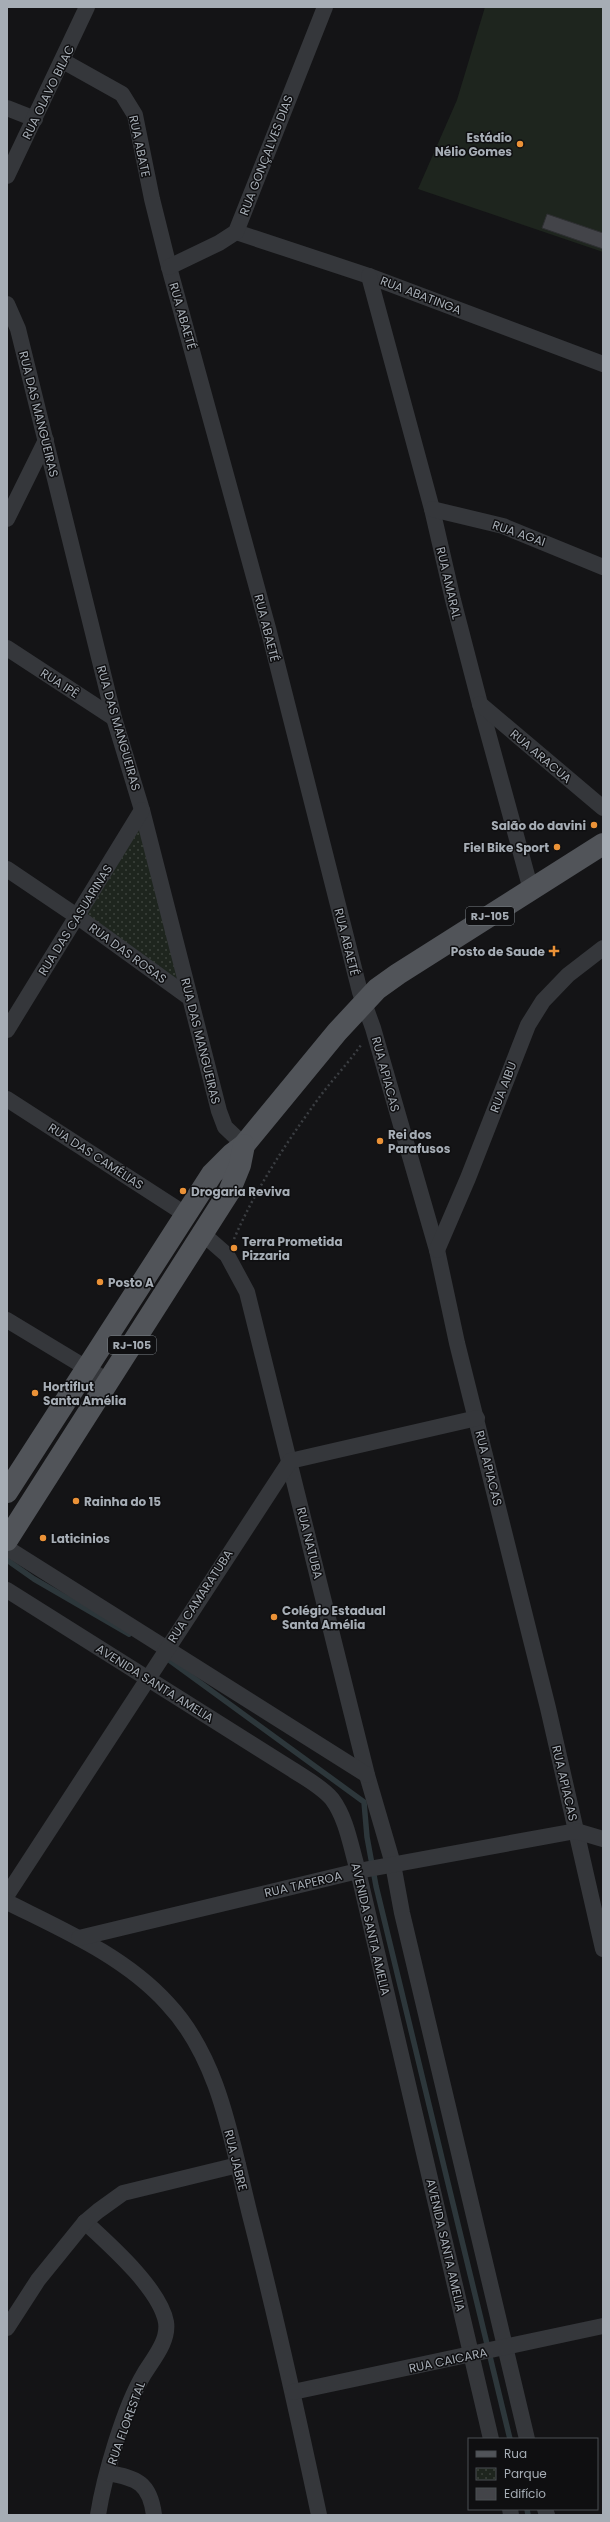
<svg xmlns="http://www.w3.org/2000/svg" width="610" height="2522" viewBox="0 0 610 2522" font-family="Poppins,sans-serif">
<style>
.grass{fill:#1e251e}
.park{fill:url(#park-dots)}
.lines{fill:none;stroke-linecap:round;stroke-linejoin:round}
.stream{stroke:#2d373b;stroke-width:5.5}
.building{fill:#434449;stroke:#2e2f32}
.path{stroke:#3b3e42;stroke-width:2.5;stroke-dasharray:2 3;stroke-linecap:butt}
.minor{stroke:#35373b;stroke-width:16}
.primary{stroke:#515459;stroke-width:22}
.poi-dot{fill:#eb9237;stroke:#0f0f11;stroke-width:1.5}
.labels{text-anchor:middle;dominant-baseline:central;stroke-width:3;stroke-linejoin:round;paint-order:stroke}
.shield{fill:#0f0f11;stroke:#797e84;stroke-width:1}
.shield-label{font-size:11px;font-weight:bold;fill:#a6adb5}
.street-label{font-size:12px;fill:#a6adb5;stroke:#0f0f11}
.poi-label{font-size:12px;font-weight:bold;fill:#a6adb5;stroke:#0f0f11;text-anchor:start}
</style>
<defs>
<pattern id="park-dots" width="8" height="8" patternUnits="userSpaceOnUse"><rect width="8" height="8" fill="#1e251e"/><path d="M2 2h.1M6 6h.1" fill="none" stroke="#3c423c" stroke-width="1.8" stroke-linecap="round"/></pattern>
</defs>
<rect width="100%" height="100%" fill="#141416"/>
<polygon class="grass" points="485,7 603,7 603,252 418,189 457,100"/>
<polygon class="park" points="144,813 187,986 79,915"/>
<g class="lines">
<g class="stream">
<polyline points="7,1560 34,1579 129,1634"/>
<polyline points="165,1657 364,1802 367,1837 376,1886 510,2439"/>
<polyline points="527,2509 528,2515"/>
</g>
</g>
<polygon class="building" points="547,214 603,233 603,249 542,228"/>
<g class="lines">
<path class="path" d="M234 1239C256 1188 288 1140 321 1095 334 1078 349 1062 361 1045"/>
<g class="minor">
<polyline points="63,61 122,94 135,115 152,199 169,267 268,628 360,992 373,1028 437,1250 457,1343 548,1708 603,1949"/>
<polyline points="7,108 35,119"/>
<polyline points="7,176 87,7"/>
<polyline points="236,232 369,276 603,364"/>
<polyline points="169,267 219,243 236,232 325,7"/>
<polyline points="369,276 432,509 453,600 480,704 531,890"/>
<polyline points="7,304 18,329 114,718 142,810 219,1111 225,1127 244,1145"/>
<polyline points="432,509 503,526 603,567"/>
<polyline points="7,519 46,440"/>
<polyline points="7,648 114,718"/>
<polyline points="480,704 603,808"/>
<polyline points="7,869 78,917 190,998"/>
<polyline points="7,1030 142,810"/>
<polyline points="7,1099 185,1214"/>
<polyline points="203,1234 227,1255 247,1292 367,1775 393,1864 402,1913 527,2439"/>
<polyline points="437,1250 468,1178 528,1025 543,1001 568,975 603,948"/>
<polyline points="7,1320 108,1381"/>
<polyline points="7,1548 367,1775"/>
<path d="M7 1590 293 1770C305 1778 322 1787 332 1799 347 1819 351 1848 358 1871L491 2439"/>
<polyline points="7,1895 290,1461 477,1418"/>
<path d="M7 1902C63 1930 124 1956 167 2003 221 2060 232 2145 251 2219 276 2317 298 2416 319 2515"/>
<polyline points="79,1938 358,1871 576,1831 603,1839"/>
<path d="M85 2222C109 2244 160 2289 166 2322 169 2341 153 2359 144 2374 124 2407 104 2477 98 2515"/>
<polyline points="7,2328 38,2280 85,2222 98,2211 123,2193 238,2165"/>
<polyline points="293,2392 603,2326"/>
<path d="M108 2473C137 2478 150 2483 154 2515"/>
<polyline points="510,2509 511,2515"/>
<polyline points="545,2509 547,2515"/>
</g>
<g class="primary">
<polyline points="7,1492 212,1174 232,1154 244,1145 337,1032 377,989 398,974 603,844"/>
<polyline points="7,1540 229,1192 240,1165 244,1145"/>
</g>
</g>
<g class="poi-dot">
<circle cx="520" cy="144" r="4"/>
<circle cx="594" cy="825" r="4"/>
<circle cx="557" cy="847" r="4"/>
<path d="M552 945h4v4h4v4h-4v4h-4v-4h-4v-4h4z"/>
<circle cx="380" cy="1141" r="4"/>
<circle cx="183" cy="1191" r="4"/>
<circle cx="234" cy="1248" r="4"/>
<circle cx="100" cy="1282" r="4"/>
<circle cx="35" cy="1393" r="4"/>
<circle cx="76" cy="1501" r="4"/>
<circle cx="43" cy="1538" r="4"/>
<circle cx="274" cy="1617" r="4"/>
</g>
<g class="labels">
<g class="shield">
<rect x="466" y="907" width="48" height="18" rx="3"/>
<rect x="108" y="1336" width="48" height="18" rx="3"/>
</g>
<g class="shield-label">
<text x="490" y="916">RJ-105</text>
<text x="132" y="1345">RJ-105</text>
</g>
<g class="street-label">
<text transform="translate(48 92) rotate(-64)">RUA OLAVO BILAC</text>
<text transform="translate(140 146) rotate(78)">RUA ABATE</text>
<text transform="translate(266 155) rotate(-69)">RUA GONÇALVES DIAS</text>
<text transform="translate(421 295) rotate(21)">RUA ABATINGA</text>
<text transform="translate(183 316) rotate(74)">RUA ABAETÉ</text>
<text transform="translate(39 414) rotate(76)">RUA DAS MANGUEIRAS</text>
<text transform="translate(519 533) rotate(19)">RUA AGAI</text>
<text transform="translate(449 583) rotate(77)">RUA AMARAL</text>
<text transform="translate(267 628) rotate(76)">RUA ABAETÉ</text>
<text transform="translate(60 683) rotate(33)">RUA IPÊ</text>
<text transform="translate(119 728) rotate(74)">RUA DAS MANGUEIRAS</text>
<text transform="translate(541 756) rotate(40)">RUA ARACUA</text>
<text transform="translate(75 920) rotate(-58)">RUA DAS CASUARINAS</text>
<text transform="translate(347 942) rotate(76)">RUA ABAETÉ</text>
<text transform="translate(128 953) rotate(36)">RUA DAS ROSAS</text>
<text transform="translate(201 1041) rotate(76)">RUA DAS MANGUEIRAS</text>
<text transform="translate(386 1074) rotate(75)">RUA APIACAS</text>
<text transform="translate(503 1087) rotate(-69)">RUA AIBU</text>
<text transform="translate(96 1156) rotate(33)">RUA DAS CAMÉLIAS</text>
<text transform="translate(489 1468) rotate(76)">RUA APIACAS</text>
<text transform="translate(310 1543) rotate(76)">RUA NATUBA</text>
<text transform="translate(200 1596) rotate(-57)">RUA CAMARATUBA</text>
<text transform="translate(155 1683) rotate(32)">AVENIDA SANTA AMELIA</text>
<text transform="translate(565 1783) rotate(77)">RUA APIACAS</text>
<text transform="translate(303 1884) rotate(-13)">RUA TAPEROA</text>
<text transform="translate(371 1929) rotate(77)">AVENIDA SANTA AMELIA</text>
<text transform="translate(236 2160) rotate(76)">RUA JABRE</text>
<text transform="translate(446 2245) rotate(77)">AVENIDA SANTA AMELIA</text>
<text transform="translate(448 2360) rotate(-12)">RUA CAICARA</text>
<text transform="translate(126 2423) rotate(-70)">RUA FLORESTAL</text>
</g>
<g class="poi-label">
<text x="512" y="137" text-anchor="end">Estádio<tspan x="512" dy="14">Nélio Gomes</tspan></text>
<text x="586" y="825" text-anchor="end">Salão do davini</text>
<text x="549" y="847" text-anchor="end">Fiel Bike Sport</text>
<text x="545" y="951" text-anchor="end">Posto de Saude</text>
<text x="388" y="1134">Rei dos<tspan x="388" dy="14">Parafusos</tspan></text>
<text x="191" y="1191">Drogaria Reviva</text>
<text x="242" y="1241">Terra Prometida<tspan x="242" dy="14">Pizzaria</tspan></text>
<text x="108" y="1282">Posto A</text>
<text x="43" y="1386">Hortiflut<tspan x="43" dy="14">Santa Amélia</tspan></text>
<text x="84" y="1501">Rainha do 15</text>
<text x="51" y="1538">Laticinios</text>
<text x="282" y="1610">Colégio Estadual<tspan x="282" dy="14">Santa Amélia</tspan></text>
</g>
</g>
<rect width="610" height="2522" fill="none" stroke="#a6adb5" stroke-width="16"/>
<rect x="468" y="2438" width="130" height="72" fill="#0f0f11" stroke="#4b4e53"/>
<rect x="476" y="2451" width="20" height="6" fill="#515459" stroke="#4b4e53"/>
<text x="504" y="2458" font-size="12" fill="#a6adb5">Rua</text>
<rect x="476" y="2468" width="20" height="12" fill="url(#park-dots)" stroke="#4b4e53"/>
<text x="504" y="2478" font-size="12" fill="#a6adb5">Parque</text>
<rect x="476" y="2488" width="20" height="12" fill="#434449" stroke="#4b4e53"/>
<text x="504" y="2498" font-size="12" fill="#a6adb5">Edifício</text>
</svg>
